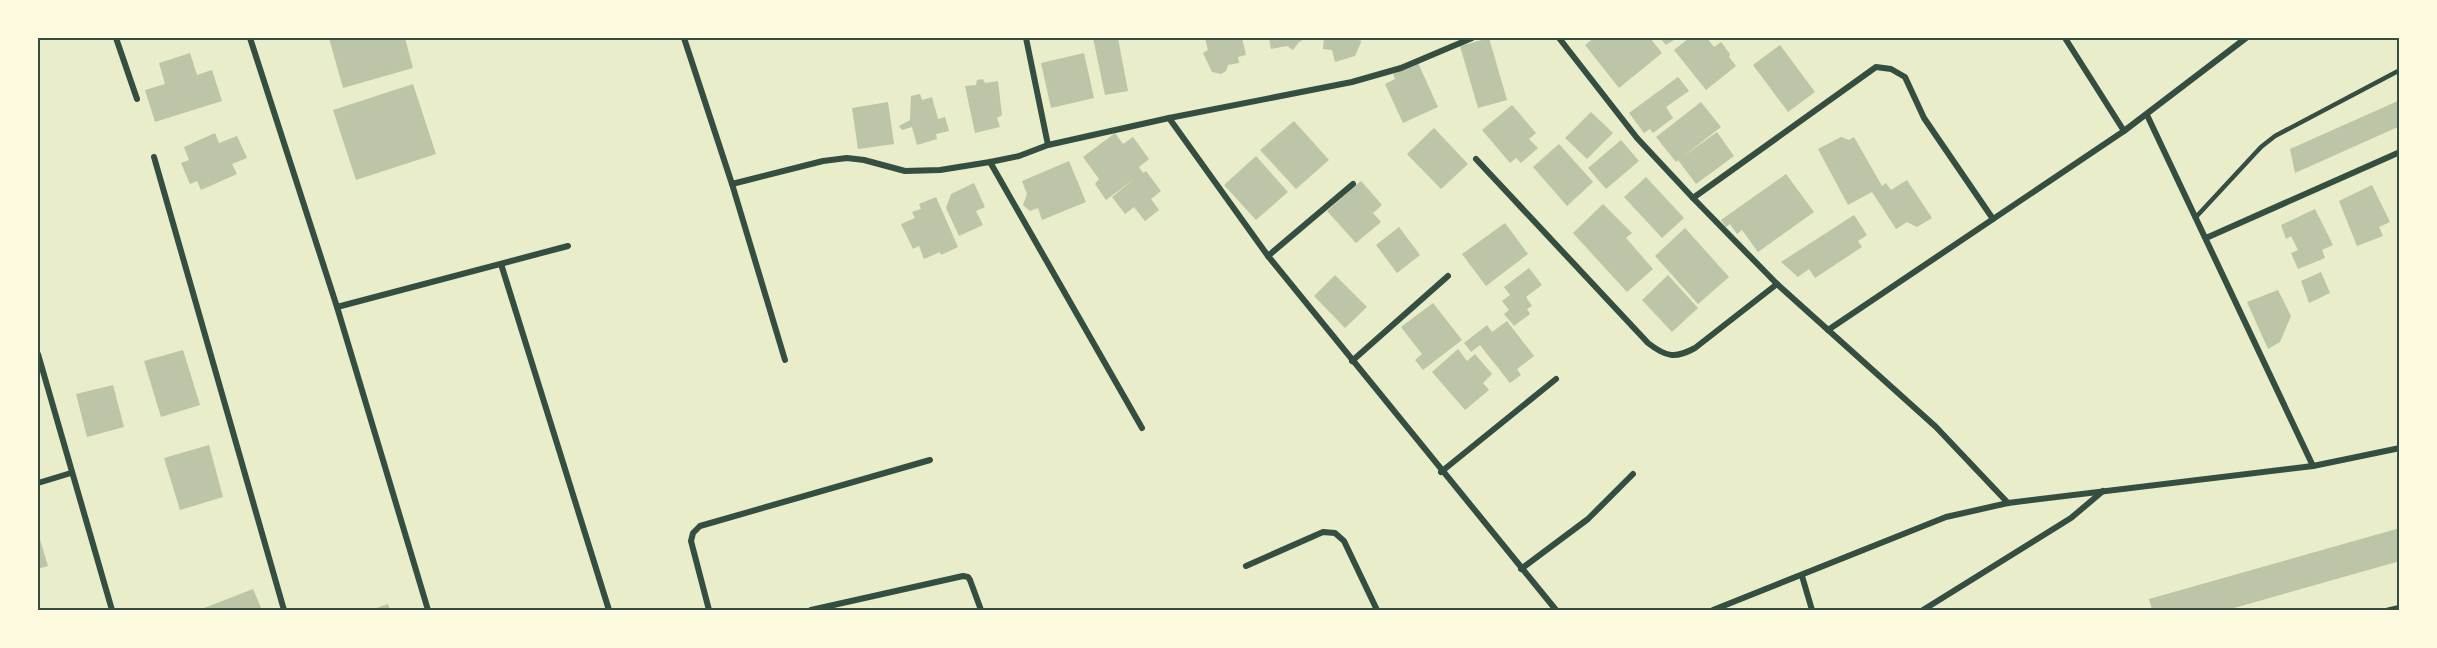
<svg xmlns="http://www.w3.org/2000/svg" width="2437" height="648" viewBox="0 0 2437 648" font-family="Ubuntu,sans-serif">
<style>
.building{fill:#bcc5a7}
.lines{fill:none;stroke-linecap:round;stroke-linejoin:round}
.service{stroke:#344e41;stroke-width:4.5}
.minor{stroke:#344e41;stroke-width:6}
.neatline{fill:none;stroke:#344e41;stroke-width:2}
</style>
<rect width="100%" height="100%" fill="#e9edc9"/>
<g class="building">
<polygon points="329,38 405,38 413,68 343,88"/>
<polygon points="1093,38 1118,38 1128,91 1105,95"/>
<polygon points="1205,38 1242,38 1246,55 1238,57 1239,63 1228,65 1226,71 1221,74 1212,72 1203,53 1208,50"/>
<polygon points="1269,38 1306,38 1299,42 1293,50 1287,46 1271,49"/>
<polygon points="1324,38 1360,38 1361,42 1355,56 1335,62 1332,50 1323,49"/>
<polygon points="1489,38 1507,100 1478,108 1460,46"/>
<polygon points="1594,38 1650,38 1662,53 1619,88 1585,45"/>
<polygon points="1660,38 1677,38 1666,45"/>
<polygon points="1689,38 1707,38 1714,47 1721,42 1730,54 1729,57 1736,66 1706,90 1674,50"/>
<polygon points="1780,45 1815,92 1788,112 1753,65"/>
<polygon points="190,53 197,75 212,70 222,101 155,122 145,90 165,84 159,63"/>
<polygon points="1084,53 1094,98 1051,108 1041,63"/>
<polygon points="1418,63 1438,107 1403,123 1385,84 1395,79 1393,74"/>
<polygon points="1678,77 1689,91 1666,107 1673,118 1653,133 1650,129 1644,133 1629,113"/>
<polygon points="983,79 985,83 998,81 1002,115 997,118 1000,127 975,133 965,86 976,85 977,80"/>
<polygon points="413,84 436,154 356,180 333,110"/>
<polygon points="920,94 922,100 932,97 938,119 945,117 949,131 936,134 937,139 917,145 912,127 902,130 899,126 910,120 911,96"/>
<polygon points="2400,100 2400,126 2295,173 2290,149"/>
<polygon points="888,102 894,144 858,149 852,108"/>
<polygon points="1701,102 1721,127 1681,158 1717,132 1734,156 1696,184 1678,160 1676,162 1656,137"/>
<polygon points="1512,105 1536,133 1529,139 1538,148 1521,163 1516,158 1510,163 1482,130"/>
<polygon points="1591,112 1613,133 1587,159 1565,138"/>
<polygon points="1294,121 1329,160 1296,189 1260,150"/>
<polygon points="1434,128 1468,164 1441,189 1407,154"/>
<polygon points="215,133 219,143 237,136 247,158 232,164 237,174 201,190 197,181 190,184 181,163 189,160 184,147"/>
<polygon points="1115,133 1123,144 1133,137 1149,159 1139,167 1143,173 1146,171 1161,191 1151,199 1159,210 1145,221 1134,207 1125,214 1112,197 1134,179 1106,200 1095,184 1099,179 1083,157"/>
<polygon points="1841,137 1849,140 1854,137 1882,186 1886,183 1891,190 1907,180 1932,218 1917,227 1907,222 1896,229 1872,192 1848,205 1818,149"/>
<polygon points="1621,140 1639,161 1606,189 1588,168"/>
<polygon points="1559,144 1593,182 1567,206 1533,167"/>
<polygon points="1256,156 1288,192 1256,220 1224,185"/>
<polygon points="1069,161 1086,202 1042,220 1038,208 1030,211 1023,205 1027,194 1022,181"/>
<polygon points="1786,174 1814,212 1758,252 1742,230 1737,234 1730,224 1726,227 1721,220"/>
<polygon points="1646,177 1684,218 1662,238 1624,197"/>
<polygon points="1361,181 1382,205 1373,213 1381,222 1356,243 1327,211"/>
<polygon points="974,183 985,207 976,211 983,225 959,236 946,208 951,194"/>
<polygon points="2372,185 2390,222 2379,227 2383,236 2357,246 2339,201"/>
<polygon points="936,197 958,247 941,255 940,252 924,259 919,246 913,249 901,224 915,218 912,212 921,209 919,204"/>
<polygon points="1603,204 1632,233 1626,238 1653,269 1627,292 1573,233"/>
<polygon points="2315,209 2333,245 2322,250 2325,258 2298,269 2291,253 2298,250 2291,236 2286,239 2281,225"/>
<polygon points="1854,215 1867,235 1858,241 1862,247 1815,278 1809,269 1798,277 1781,262"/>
<polygon points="1505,223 1528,254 1486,286 1462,254"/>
<polygon points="1399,227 1420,255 1397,273 1376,245"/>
<polygon points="1685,228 1729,277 1698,304 1655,256"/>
<polygon points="1529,268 1542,285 1526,297 1532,306 1527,309 1530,314 1514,326 1504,314 1509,310 1502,301 1510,295 1504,287"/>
<polygon points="2321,272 2330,293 2309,303 2301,281"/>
<polygon points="1335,275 1367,307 1345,328 1314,296"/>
<polygon points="1668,275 1698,308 1672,332 1642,300"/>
<polygon points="2278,290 2291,316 2280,342 2268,349 2247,302"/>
<polygon points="1433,303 1462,340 1423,370 1415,360 1422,354 1401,327"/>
<polygon points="1507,321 1534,356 1517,369 1521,375 1510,383 1480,345 1471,352 1464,343 1487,325 1492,332"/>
<polygon points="1458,349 1467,361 1475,354 1492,374 1483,383 1489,390 1465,410 1432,372"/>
<polygon points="183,350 200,405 161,417 144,361"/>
<polygon points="113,385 124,427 87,437 76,394"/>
<polygon points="209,445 223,497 180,510 164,458"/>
<polygon points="2400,528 2400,561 2227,610 2152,610 2149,599"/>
<polygon points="38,533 48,566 38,569"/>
<polygon points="253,589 262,610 199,610"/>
<polygon points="388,604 390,610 371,610"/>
</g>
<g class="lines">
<g class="service">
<polyline points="2196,217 2261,147 2275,136 2400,70"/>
<polyline points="2387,610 2400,607"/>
</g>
<g class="minor">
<polyline points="116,38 137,99"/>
<polyline points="250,38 337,307 428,610"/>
<polyline points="684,38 732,184 823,161 847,158 864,160 905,171 940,170 990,162 1019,156 1048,145 1169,118 1352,82 1401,68 1472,38"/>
<polyline points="1026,38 1048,145"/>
<polyline points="1559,38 1637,138 1693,198 1777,284 1936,427 2008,503"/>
<polyline points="2065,38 2124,131"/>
<polyline points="2147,115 2313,466"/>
<polyline points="1169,118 1268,256 1556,610"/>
<polyline points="154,157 284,610"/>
<path d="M1476 159 1648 343C1666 357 1675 359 1695 348L1777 284"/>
<polyline points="990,162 1142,428"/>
<polyline points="732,184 785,360"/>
<polyline points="1693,198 1876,67 1891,69 1905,77 1924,118 1993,219"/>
<polyline points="2206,238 2400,152"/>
<polyline points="1268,256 1353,184"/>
<polyline points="501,264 609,610"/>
<polyline points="337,307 568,246"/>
<polyline points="1828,330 2124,131 2246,38"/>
<polyline points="38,354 112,610"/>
<polyline points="1352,361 1448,276"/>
<polyline points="1441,472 1556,379"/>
<polyline points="38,483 71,473"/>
<polyline points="1246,566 1323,532 1335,533 1344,541 1377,610"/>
<polyline points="1521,569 1588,519 1633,474"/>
<polyline points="1802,576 1812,610"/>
<polyline points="709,610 691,541 693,533 700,526 930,460"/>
<polyline points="811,610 963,576 968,577 970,580 981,610"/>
<polyline points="1713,610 1946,517 2008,503 2313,466 2400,448"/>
<polyline points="1923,610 2071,518 2103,491"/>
</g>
</g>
<rect width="2437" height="648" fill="none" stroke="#fefae0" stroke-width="78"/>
<rect x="39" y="39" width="2359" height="570" class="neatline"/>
</svg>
